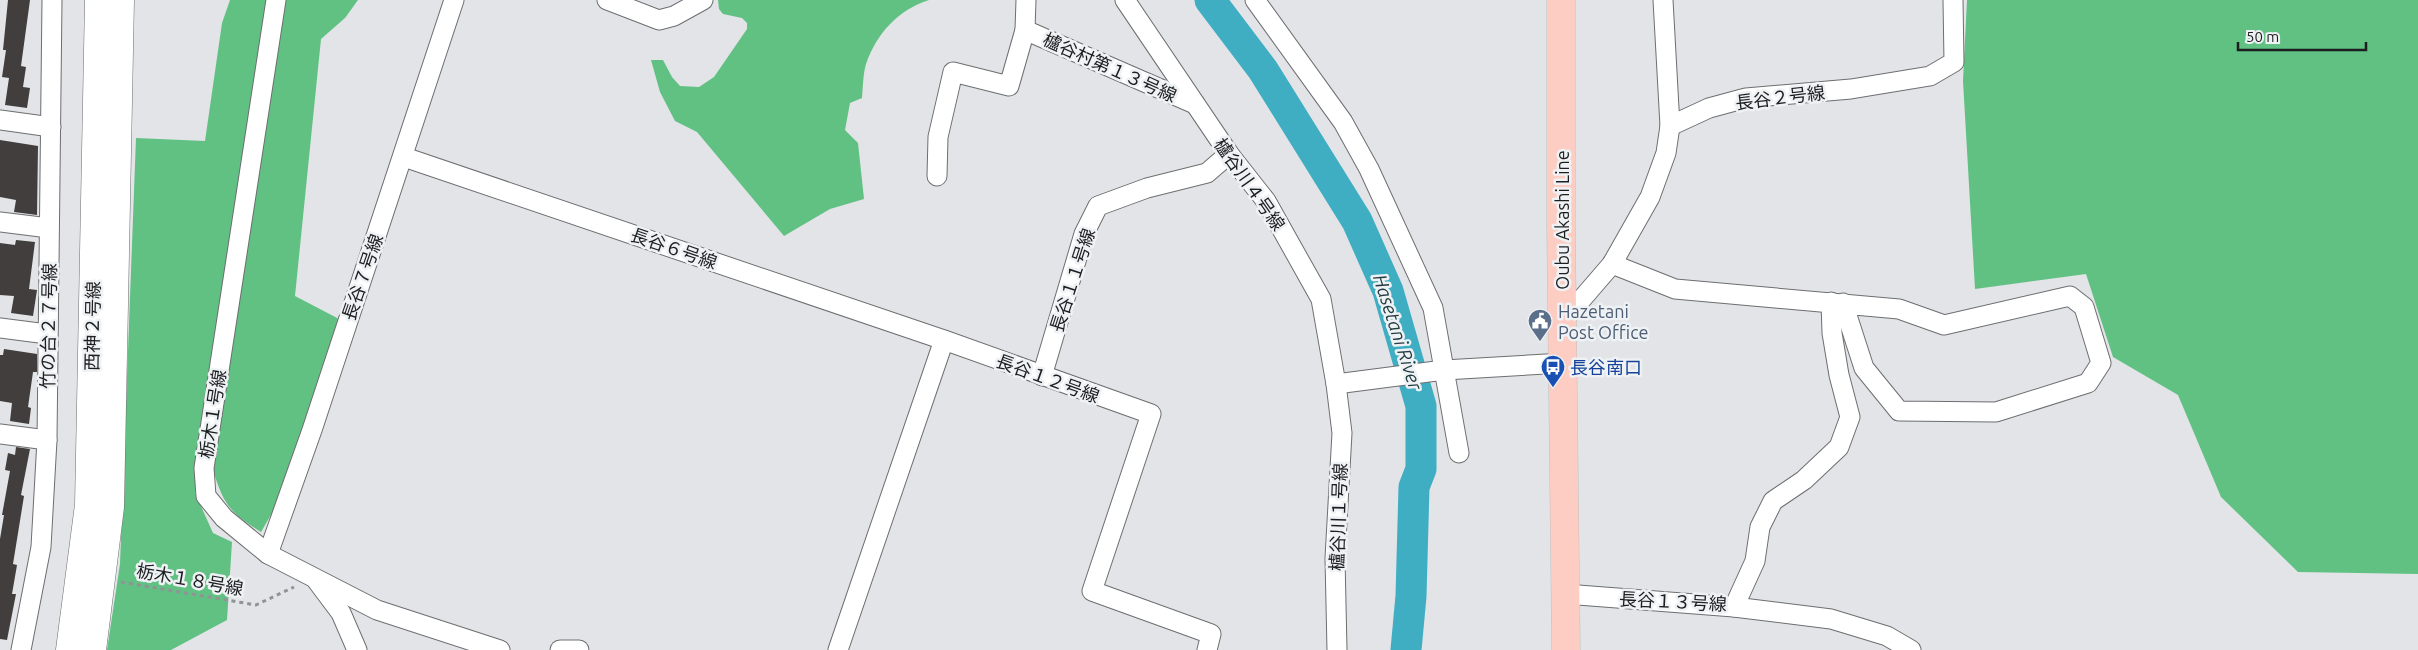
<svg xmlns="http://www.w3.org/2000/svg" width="2418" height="650" viewBox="0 0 2418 650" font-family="Ubuntu,'Noto Sans JP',sans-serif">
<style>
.forest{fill:#61c183}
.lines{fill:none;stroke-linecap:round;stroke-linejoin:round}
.river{stroke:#3faec3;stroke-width:31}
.building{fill:#413e3d}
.street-casing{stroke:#6c6e70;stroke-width:21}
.secondary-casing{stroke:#6c6e70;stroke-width:29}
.primary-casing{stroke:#c0c0c0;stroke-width:29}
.path{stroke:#919395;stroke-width:3;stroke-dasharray:4 4;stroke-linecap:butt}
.street{stroke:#fff;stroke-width:19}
.secondary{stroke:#fff;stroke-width:28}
.primary{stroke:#fdcdc3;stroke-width:28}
.labels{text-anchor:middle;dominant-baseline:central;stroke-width:5;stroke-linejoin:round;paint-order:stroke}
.street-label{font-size:18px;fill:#1d1e1f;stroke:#eff2f4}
.service-label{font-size:18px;fill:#4e5e75;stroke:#eff2f4;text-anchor:start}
.transit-label{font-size:18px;fill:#164399;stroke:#eff2f4;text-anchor:start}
.water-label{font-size:19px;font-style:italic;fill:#233c41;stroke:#eff2f4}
</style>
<rect width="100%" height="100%" fill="#e2e4e7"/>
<g class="forest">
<polygon points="230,0 269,0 195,493 213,533 232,542 227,620 171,650 107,650 120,564 136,138 205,141 222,23"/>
<path d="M284 0H358L345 18 321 39 295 296 339 319 279 501 261 532C228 511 224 505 212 467Z"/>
<path d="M718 0H929C898 10 877 33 866 64 863 74 863 87 862 98L850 103 845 130 858 143 864 199 830 209 784 236 697 132 675 121 660 92 651 60H663L672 77 680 86 699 87 714 77 747 29V23L742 18 723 14 719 9Z"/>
<polygon points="1967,0 2418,0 2418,574 2298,572 2221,497 2178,395 2113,357 2086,274 1975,289 1963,81"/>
</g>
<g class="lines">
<polyline class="river" points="1210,0 1263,70 1357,221 1388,291 1421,406 1421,469 1414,487 1411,596 1406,650"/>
</g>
<g class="building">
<polygon points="8,0 30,0 21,66 26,67 23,87 30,88 27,108 5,105 9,78 2,77 6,50 3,50"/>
<polygon points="0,140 38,146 37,215 14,212 16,200 0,197"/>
<polygon points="16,240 35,242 29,289 37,290 33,316 11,313 14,296 0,295 0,243 15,245"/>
<polygon points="4,349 37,354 37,372 33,372 28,407 31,408 29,424 10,421 12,403 0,401 0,355 3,355"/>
<polygon points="16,447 30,449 21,495 24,496 13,564 17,565 12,594 16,594 7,640 0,639 0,539 4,515 2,515 10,471 5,470 8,453 15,455"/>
</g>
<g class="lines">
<defs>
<g id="street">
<polyline points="276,0 204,468 206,496 224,518 268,554 377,610 500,650"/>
<polyline points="607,0 659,20 674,16 703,0"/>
<polyline points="1125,0 1229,154 1266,201 1321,299 1336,384 1342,433 1335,558 1337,650"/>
<polyline points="1255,0 1343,122 1369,169 1433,308 1459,453"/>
<polyline points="1025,30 1195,104"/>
<polyline points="0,120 51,127"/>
<polyline points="1670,126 1709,108 1746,98 1851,89 1930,76 1954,62 1953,0"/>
<polyline points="404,157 944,340"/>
<polyline points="937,176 938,137 953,72 1009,86 1025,30 1026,0"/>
<polyline points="0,222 49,228"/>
<polyline points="1612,264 1675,289 1899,309 1944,325 2070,296 2084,307 2101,363 2088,383 1996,412 1899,411 1864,368 1843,303"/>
<polyline points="1562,322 1612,264 1650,197 1666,153 1670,126 1663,0"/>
<polyline points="0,328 47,334"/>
<polyline points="1042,376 1084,234 1098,206 1147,188 1207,173 1229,154"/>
<polyline points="1336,384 1444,370 1563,363"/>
<polyline points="0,434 47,440"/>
<polyline points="268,554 312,430 454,0"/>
<polyline points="317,581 341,613 357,650"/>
<polyline points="1565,594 1734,607 1755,561 1760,527 1773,501 1804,480 1839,447 1850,417 1839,375 1832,333 1831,302"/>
<polyline points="1734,607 1831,619 1887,636 1911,650"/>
<polyline points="21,650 41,547 47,440 52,0"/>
<polyline points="560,650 579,650"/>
<polyline points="838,650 944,340 1151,414 1092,591 1211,634 1207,650"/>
</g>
<g id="secondary">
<polyline points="70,650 89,505 99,0"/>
<polyline points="92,650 110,507 120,0"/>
</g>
<polyline id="primary" points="1561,0 1561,225 1566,650"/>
</defs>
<use href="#street" class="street-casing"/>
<use href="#secondary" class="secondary-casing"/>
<use href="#primary" class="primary-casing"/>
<polyline class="path" points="121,582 256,605 294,587"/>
<use href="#street" class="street"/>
<use href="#secondary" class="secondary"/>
<use href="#primary" class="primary"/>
</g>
<defs>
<symbol id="civic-pin" viewBox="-11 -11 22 30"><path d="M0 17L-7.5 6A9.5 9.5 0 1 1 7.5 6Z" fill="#5c6f8a" stroke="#eff2f4"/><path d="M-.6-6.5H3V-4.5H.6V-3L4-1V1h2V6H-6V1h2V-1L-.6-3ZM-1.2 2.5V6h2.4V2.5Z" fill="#fff"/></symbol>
<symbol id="bus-pin" viewBox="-11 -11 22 30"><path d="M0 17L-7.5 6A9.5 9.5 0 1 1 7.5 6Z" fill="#1a4fb4" stroke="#eff2f4"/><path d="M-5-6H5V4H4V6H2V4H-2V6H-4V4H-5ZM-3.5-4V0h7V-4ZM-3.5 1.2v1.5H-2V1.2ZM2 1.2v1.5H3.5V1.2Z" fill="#fff"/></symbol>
</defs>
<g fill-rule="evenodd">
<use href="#civic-pin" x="1526" y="307" width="28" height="38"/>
<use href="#bus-pin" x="1539" y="353" width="28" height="38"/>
</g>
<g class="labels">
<g class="street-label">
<text transform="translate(1110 67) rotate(24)">櫨谷村第１３号線</text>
<text transform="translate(1780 97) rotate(-7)">長谷２号線</text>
<text transform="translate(1250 184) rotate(55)">櫨谷川４号線</text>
<text transform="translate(1562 220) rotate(-90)">Oubu Akashi Line</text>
<text transform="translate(674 248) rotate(19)">長谷６号線</text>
<text transform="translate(362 277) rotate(-71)">長谷７号線</text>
<text transform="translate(1072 280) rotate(-72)">長谷１１号線</text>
<text transform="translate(48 326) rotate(-89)">竹の台２７号線</text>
<text transform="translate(92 326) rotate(-89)">西神２号線</text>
<text transform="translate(1048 378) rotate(20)">長谷１２号線</text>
<text transform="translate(212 414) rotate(-81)">栃木１号線</text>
<text transform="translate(1338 517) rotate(-88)">櫨谷川１号線</text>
<text transform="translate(190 579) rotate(10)">栃木１８号線</text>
<text transform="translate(1673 601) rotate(3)">長谷１３号線</text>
</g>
<g class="service-label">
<text x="1558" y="311">Hazetani<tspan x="1558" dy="21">Post Office</tspan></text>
</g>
<g class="transit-label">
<text x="1570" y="367">長谷南口</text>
</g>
<g class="water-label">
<text transform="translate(1398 332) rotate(72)">Hasetani River</text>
</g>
</g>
<path d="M2238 42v8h128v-8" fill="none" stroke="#1d1e1f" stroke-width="2.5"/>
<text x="2246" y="42" font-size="15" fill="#1d1e1f" stroke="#eff2f4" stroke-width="4" paint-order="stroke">50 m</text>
</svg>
